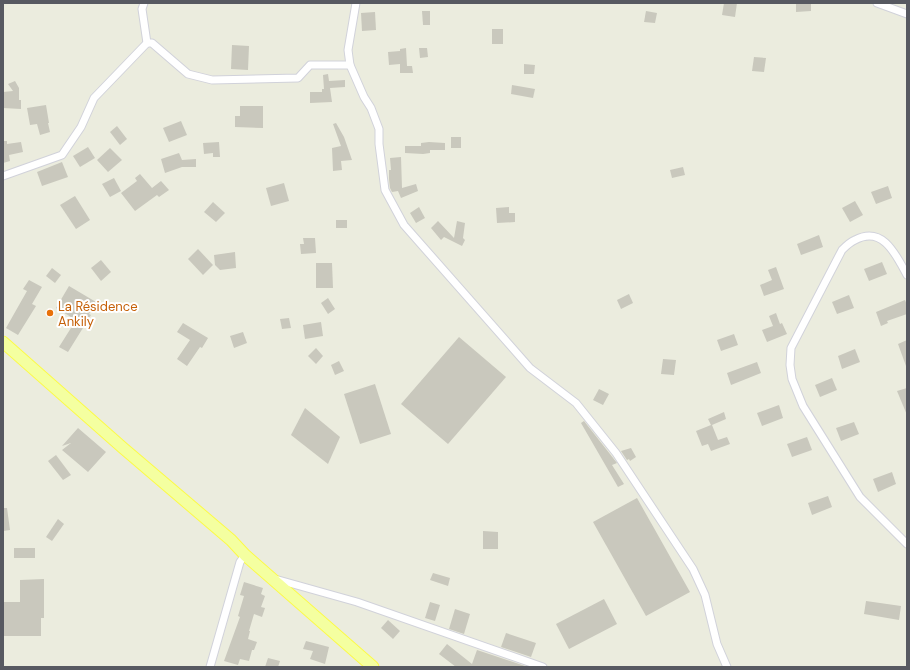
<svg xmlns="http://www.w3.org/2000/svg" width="910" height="670" viewBox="0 0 910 670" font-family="'DM Sans',sans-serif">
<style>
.building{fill:#c9c8bd}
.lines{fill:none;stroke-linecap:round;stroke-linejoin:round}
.street-casing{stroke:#d1d2da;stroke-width:9}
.primary-casing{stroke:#fcfb47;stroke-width:13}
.street{stroke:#fff;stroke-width:7}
.primary{stroke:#f4ffa0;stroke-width:11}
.food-dot{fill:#e8710a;stroke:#fff;stroke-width:1.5}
.labels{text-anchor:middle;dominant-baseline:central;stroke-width:4;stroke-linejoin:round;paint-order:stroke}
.food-label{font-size:13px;fill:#c56008;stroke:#fff;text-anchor:start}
</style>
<rect width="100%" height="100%" fill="#ebecde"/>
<g class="building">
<polygon points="724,3 737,3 735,17 722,15"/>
<polygon points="796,3 811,3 811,11 796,12"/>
<polygon points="422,11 430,11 430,25 423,25"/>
<polygon points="646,11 657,13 655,23 644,22"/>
<polygon points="375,12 376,30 362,31 361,13"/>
<rect x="492" y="29" width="11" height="15"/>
<polygon points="232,45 249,46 248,70 231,69"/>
<polygon points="406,48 407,66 412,66 413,73 400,73 400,64 389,65 388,52 400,51 400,49"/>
<polygon points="419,48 427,48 428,57 420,58"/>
<polygon points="754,57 766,58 764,72 752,71"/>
<polygon points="524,64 535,65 534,74 524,74"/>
<polygon points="328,74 329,81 345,80 345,87 330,88 332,102 310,103 310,92 322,92 322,89 324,89 323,75"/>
<polygon points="15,81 19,88 19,100 21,100 21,109 3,108 3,92 13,91 8,84"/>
<polygon points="512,85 535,89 533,98 511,94"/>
<polygon points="46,105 49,123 48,123 50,132 40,135 37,124 30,125 27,108"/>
<polygon points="240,106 263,106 263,128 235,127 235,116 240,116"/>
<polygon points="181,121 187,135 169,142 163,128"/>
<polygon points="336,123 344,137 352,160 341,161 342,170 333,171 332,148 341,146 333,124"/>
<polygon points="117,126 127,139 120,145 110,132"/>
<rect x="451" y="137" width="10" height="11"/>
<polygon points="3,141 7,141 7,144 21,142 23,152 9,155 10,161 3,163"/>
<polygon points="219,142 220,157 213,157 213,153 204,154 203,143"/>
<polygon points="429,142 445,143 445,150 430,150 430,153 423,154 405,153 405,146 421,146 421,143"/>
<polygon points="88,147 95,158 80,167 73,156"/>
<polygon points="110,148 122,160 108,172 97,160"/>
<polygon points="179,153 182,160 196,159 196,167 182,167 165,173 161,159"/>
<polygon points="401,157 402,188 416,184 418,191 401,198 398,191 392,192 390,188 389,179 389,170 391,170 390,158"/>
<polygon points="62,162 68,177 42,186 37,172"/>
<polygon points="683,167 685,175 672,178 670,170"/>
<polygon points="140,174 152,188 161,181 169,190 159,197 157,195 135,211 121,193 137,181 135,178"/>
<polygon points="114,178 121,191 110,197 102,184"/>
<polygon points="284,183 289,201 271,206 266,188"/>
<polygon points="888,186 892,198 876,204 871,192"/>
<polygon points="75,196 90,220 76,229 60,205"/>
<polygon points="855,201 863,215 850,222 842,208"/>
<polygon points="213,202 225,213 216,222 204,212"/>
<polygon points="419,207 425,218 416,223 410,213"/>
<polygon points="509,207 509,213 515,213 515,222 497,223 496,208"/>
<rect x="336" y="220" width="11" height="8"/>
<polygon points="438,221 454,238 457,221 465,223 463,238 465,240 462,246 444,237 441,240 431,228"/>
<polygon points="819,235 823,247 801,255 797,244"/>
<polygon points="303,238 315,238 316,253 301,254 300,244 304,244"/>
<polygon points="198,249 213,265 203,275 188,259"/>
<polygon points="235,252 236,268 220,270 215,265 214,255"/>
<polygon points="101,260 111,272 101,281 91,268"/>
<polygon points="882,262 887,274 869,281 864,269"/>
<polygon points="316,263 332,263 333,288 316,288"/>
<polygon points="776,267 784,289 764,296 760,285 772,280 768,270"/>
<polygon points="52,268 61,275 55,283 46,276"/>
<polygon points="29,280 42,287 32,304 36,306 18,335 6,328 27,291 23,289"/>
<polygon points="69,286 96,302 89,314 91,315 68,352 59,347 76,320 56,308"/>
<polygon points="629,294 633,303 621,309 617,300"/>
<polygon points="849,295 854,308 837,314 832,302"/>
<polygon points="328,298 335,309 328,314 321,303"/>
<polygon points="905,300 907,305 907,314 887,321 888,323 881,326 876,312"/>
<polygon points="776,313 780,324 782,323 787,334 767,342 762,330 773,326 769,316"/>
<polygon points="289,318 291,328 282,329 280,319"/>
<polygon points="321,322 323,336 305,339 303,325"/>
<polygon points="183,323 208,338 202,348 200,347 187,366 177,359 190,340 177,332"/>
<polygon points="243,332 247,343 234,348 230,336"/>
<polygon points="734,334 738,345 721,351 717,340"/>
<polygon points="459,337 506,377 448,444 401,404"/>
<polygon points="907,340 907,366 906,366 898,344"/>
<polygon points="316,348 323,356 316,364 308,356"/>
<polygon points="855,349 860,362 842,369 838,356"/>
<polygon points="663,359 676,360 674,375 661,374"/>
<polygon points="339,361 344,371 335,375 331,365"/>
<polygon points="757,362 761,373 731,385 727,373"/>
<polygon points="832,378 837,390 820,397 815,385"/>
<polygon points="375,384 391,434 360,444 344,394"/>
<polygon points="907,388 907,415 897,391"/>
<polygon points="599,389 609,394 603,405 593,400"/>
<polygon points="779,405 783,418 762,426 757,413"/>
<polygon points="305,408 340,437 328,464 291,435"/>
<polygon points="724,412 726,419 712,425 718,440 727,437 730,444 711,451 708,444 702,446 696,431 711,425 708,419"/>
<polygon points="584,421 617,463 612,465 624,484 618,487 581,423"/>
<polygon points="854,422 859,434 841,441 836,428"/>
<polygon points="78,428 106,452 88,472 62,450 71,443 62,446"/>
<polygon points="807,437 812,450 792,457 787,444"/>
<polygon points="631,448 636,457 630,461 629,459 627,460 621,451"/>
<polygon points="56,455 71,475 63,480 48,461"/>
<polygon points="892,472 896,484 878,492 873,479"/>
<polygon points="828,496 832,507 812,515 808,503"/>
<polygon points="637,498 690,592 646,616 593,522"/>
<polygon points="3,508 7,508 10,530 3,531"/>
<polygon points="58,519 64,524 52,541 46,537"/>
<polygon points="483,531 498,532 498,549 483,549"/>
<rect x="14" y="548" width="21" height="10"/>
<polygon points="433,573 450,578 448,586 430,580"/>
<polygon points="44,579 44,618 41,618 41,636 3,636 3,602 20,602 20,580"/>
<polygon points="244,582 263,588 261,594 265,596 261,607 265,608 262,617 254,614 249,631 250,631 248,639 257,642 254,650 252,650 249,661 240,659 238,665 224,661 240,617 238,616 244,596 240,595"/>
<polygon points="604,599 617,624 569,649 556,624"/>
<polygon points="866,601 901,606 899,620 864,614"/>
<polygon points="430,602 440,605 435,621 425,618"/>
<polygon points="455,609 470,614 464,634 449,629"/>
<polygon points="388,620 400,631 393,639 381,628"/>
<polygon points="506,633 536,643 531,657 501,647"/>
<polygon points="306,641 329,647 325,664 310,659 313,651 303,649"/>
<polygon points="447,644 472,664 477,650 528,667 456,667 439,654"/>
<polygon points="268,658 280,661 278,667 265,667"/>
</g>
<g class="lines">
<defs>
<g id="street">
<polyline points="144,3 142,9 147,43 152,43 188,74 212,80 298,78 310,65 350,65"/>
<polyline points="356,3 348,50 350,65 364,97 371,108 379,129 379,144 385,190 404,225 530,368 576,403 616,453 693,569 705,595 717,644 727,667"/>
<polyline points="877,3 907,14"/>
<polyline points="3,176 62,155 81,127 94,98 147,43"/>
<path d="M907 275C896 255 883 225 855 240 850 242 846 246 842 250L791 348 790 365 792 379 803 406 860 497 907 544"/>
<polyline points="275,579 357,602 543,667"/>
<polyline points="210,667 240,562 245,555"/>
</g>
<polyline id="primary" points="3,342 123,448 231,540 245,555 373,667"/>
</defs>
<use href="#street" class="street-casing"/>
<use href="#primary" class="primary-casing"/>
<use href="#street" class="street"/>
<use href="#primary" class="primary"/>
</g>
<circle class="food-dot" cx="50" cy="313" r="4"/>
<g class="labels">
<g class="food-label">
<text x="58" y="306">La Résidence<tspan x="58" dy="15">Ankily</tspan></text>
</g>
</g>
<rect width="910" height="670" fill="none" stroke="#575961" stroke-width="8"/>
</svg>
